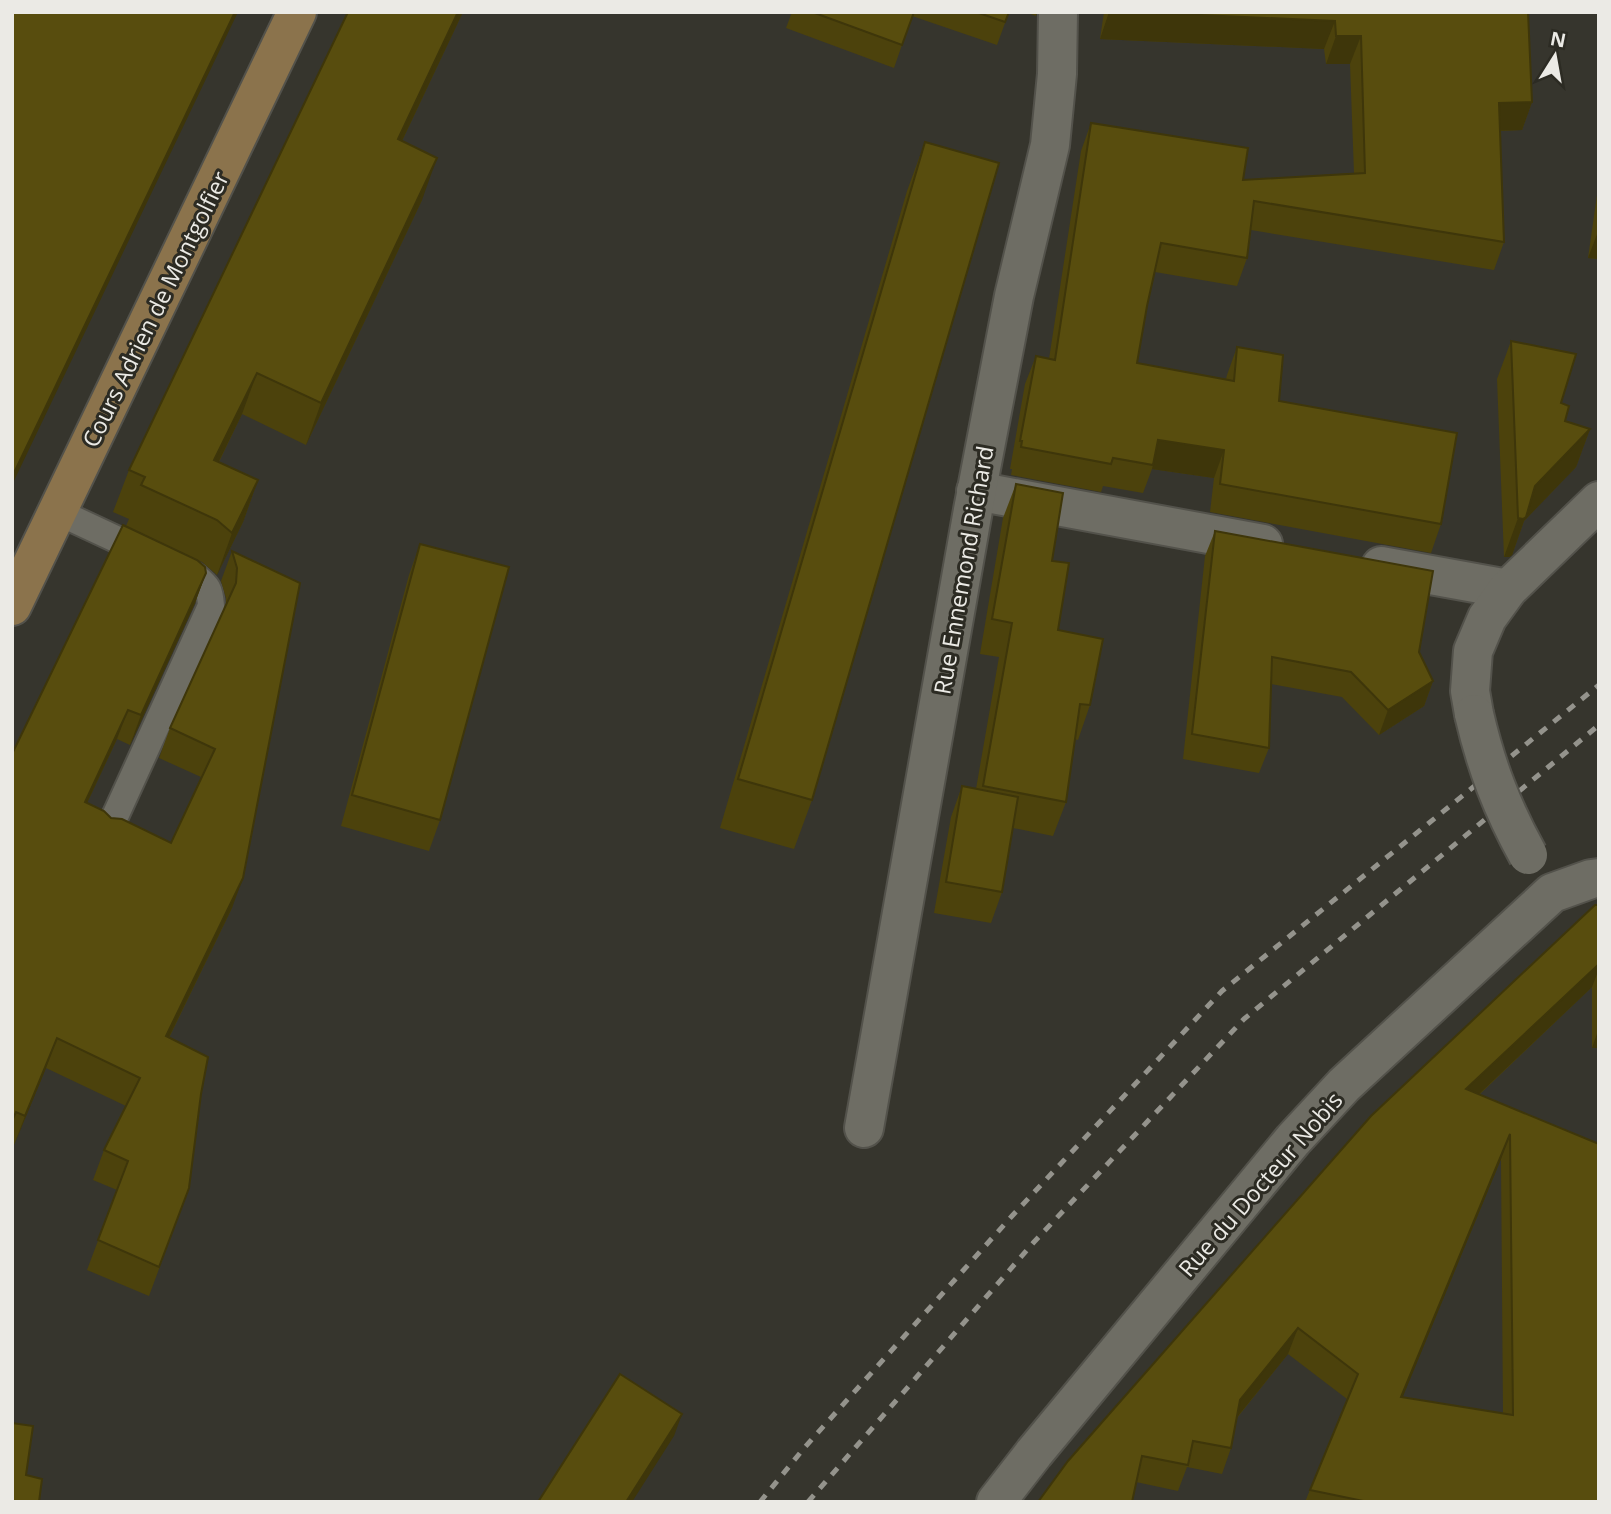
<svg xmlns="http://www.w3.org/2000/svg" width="1611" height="1514" viewBox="0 0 1611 1514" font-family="'Open Sans',sans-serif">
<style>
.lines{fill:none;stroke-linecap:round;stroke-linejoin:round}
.service-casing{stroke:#53524b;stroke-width:30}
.minor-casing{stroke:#53524b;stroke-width:42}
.secondary-casing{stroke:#53524b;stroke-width:42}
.service{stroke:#6e6d64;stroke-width:26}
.minor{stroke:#6e6d64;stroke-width:38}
.secondary{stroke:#8b734c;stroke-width:38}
.rail{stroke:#94938c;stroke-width:5;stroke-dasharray:9 9;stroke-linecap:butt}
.minor-bridge-casing{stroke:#53524b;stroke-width:42;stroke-linecap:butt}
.minor-bridge{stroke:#6e6d64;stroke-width:38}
.wall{fill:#4c420c;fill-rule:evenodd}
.shaded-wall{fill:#3e360a}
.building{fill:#584d0e;stroke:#3e360a;stroke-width:2;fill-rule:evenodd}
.labels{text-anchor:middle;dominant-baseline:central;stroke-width:6;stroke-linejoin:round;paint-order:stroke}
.street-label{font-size:23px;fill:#ebeae5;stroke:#2c2b23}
</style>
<rect width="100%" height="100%" fill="#36352d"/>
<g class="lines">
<defs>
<path id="service" d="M58 512 195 576C208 587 210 589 211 606L107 834"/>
<g id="minor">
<polyline points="976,491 1263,544"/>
<polyline points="1381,566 1508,589"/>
<polyline points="1474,714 1470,691 1473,651 1487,618 1508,589 1599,501"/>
<polyline points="864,1128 973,510 1014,296 1050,145 1057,74 1058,12"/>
<polyline points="996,1502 1034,1453 1293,1140 1344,1085 1552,893 1591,879 1599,878"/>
</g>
<polyline id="secondary" points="12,606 297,12"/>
</defs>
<use href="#service" class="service-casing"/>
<use href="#minor" class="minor-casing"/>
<use href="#secondary" class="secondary-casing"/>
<use href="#service" class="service"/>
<use href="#minor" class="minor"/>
<use href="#secondary" class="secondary"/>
<g class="rail">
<polyline points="760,1502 805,1447 1012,1216 1222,991 1599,685"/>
<polyline points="808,1502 1034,1242 1244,1019 1599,725"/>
</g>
<defs>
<path id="minor-bridge" d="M1474 714C1486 766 1502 808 1528 855"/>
</defs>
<use href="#minor-bridge" class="minor-bridge-casing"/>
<use href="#minor-bridge" class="minor-bridge"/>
</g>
<g class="wall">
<polygon points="463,12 402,141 422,200 306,445 242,414 219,462 258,480 243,522 217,575 202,562 126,526 129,519 113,512 129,470"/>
<polygon points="792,12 1009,12 997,45 912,16 894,68 786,28"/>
<polygon points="1025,12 1037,12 1036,16"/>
<polygon points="1104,12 1528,12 1532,102 1522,130 1500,131 1504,242 1494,270 1251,230 1247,258 1237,286 1155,272 1147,306 1137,363 1226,379 1227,375 1237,347 1279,401 1441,524 1431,553 1210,512 1214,478 1152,469 1143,493 1103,486 1101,492 1011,475 1012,469 1010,469 1025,384 1036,356 1049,359 1081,151 1091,123 1243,180 1354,173 1350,64 1326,64 1324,49 1100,39"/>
<polygon points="925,142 812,800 794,849 720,828 907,191"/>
<polygon points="1599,181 1599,259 1588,258"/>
<polygon points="1511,341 1561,403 1565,421 1590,429 1576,467 1524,521 1512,555 1509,557 1504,557 1497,379"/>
<polygon points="1016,484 1052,561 1058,630 1090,705 1078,740 1075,739 1066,802 1053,836 1013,828 1002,892 991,923 934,913 951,817 962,786 976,789 999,657 980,654 1003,518"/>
<polygon points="1215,531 1419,652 1433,681 1424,706 1379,735 1342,697 1271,684 1269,748 1259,773 1183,759 1205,556"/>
<polygon points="420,544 440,820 429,851 341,826 409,575"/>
<polygon points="232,551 300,583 232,908 169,1038 201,1094 189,1188 149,1296 87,1270 117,1190 93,1180 104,1150 126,1106 46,1068 14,1145 12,1144 12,754 206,573 195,603 130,745 117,739 87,803 111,818 171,843 201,777 159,758 170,728 226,606 226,598 221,581"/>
<path d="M1599 905V1048H1592V987L1479 1095 1599 1144V1502H1305L1347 1399 1288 1354 1237 1418 1231 1448 1222 1474 1187 1467 1178 1491 1136 1482 1038 1502ZM1501 1159 1503 1414 1402 1398Z"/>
</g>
<g class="shaded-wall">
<polygon points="235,12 238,12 12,485 12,477"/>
<polygon points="458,12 463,12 383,181 398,139"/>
<polygon points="1109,12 1134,12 1335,21 1324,49 1100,39"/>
<polygon points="1336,36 1361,36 1350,64 1326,64"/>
<polygon points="1532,102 1522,130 1489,131 1499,103"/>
<polygon points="437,158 422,200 306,445 321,403"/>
<polygon points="1599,229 1599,259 1588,258"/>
<polygon points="257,373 242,414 199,502 214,460"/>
<polygon points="1590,429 1576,467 1524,521 1512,555 1509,557 1504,557 1518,518 1535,486"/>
<polygon points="1158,440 1224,450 1214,478 1152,469"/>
<polygon points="258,480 243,522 217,575 232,533"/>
<polygon points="206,573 195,603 130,745 141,715"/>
<polygon points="1433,681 1424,706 1379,735 1388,710"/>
<polygon points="128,710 117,739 74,831 85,802"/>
<polygon points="243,878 232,908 155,1066 166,1036"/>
<polygon points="1599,964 1599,969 1592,987 1457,1115 1466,1089"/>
<polygon points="1599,1028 1599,1048 1592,1048"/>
<polygon points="57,1038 46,1068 14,1145 25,1116"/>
<polygon points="1510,1134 1501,1159 1392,1423 1401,1397"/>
<polygon points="1298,1328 1288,1354 1230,1426 1240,1400"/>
<polygon points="682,1414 674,1436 632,1502 626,1502"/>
</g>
<g class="building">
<polygon points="12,12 235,12 12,477"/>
<polygon points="348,12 458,12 398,139 437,158 321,403 257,373 214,460 258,480 232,533 217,520 141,485 145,477 129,470"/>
<polygon points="812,12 914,12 902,45"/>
<polygon points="976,12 1009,12 1005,22"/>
<polygon points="1134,12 1528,12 1532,102 1499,103 1504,242 1254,201 1247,258 1161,243 1147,306 1137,363 1234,381 1237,347 1283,355 1279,401 1457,433 1441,524 1220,484 1224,450 1158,440 1153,465 1113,458 1111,464 1021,447 1022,441 1020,441 1036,356 1055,360 1091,123 1248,148 1243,180 1365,173 1361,36 1336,36 1335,21"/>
<polygon points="925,142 999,163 812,800 738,779"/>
<polygon points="1511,341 1576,354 1561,403 1569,406 1565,421 1590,429 1535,486 1526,517 1523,519 1518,518"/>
<polygon points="1016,484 1063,493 1052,561 1069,563 1058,630 1103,639 1090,705 1080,704 1066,802 983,786 1012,623 992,619"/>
<polygon points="123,525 197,560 205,567 206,573 141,715 128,710 85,802 104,811 111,818 122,819 171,843 215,749 170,728 236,583 237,568 232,551 300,583 243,878 166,1036 208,1057 201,1094 189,1188 159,1267 98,1240 128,1161 104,1150 140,1078 57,1038 25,1116 16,1112 12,1121 12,754"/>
<polygon points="1215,531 1433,571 1419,652 1433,681 1388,710 1351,672 1272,657 1269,748 1192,734"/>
<polygon points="420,544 509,567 440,820 352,795"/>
<polygon points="962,786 1018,797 1002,892 946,882"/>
<path d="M1595 905H1599V964L1466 1089 1599 1144V1502H1368L1310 1490 1358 1374 1298 1328 1240 1400 1231 1448 1193 1441 1188 1465 1142 1456 1132 1502H1038L1068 1461 1371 1116ZM1510 1134 1513 1415 1401 1397Z"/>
<polygon points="620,1374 682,1414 626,1502 538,1502"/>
<polygon points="12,1423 33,1426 26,1475 42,1479 39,1502 12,1502"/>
</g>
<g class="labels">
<g class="street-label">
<text transform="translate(155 309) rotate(-64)">Cours Adrien de Montgolfier</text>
<text transform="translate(963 570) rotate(-80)">Rue Ennemond Richard</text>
<text transform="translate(1260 1184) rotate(-49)">Rue du Docteur Nobis</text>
</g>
</g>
<rect width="1611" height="1514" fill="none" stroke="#ebeae5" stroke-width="28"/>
<g transform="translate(1555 56) rotate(11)" stroke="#2c2b23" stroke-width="5" paint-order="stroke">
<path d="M0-5L12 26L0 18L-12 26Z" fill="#ebeae5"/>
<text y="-10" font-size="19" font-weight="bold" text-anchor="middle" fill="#ebeae5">N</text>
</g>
</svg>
